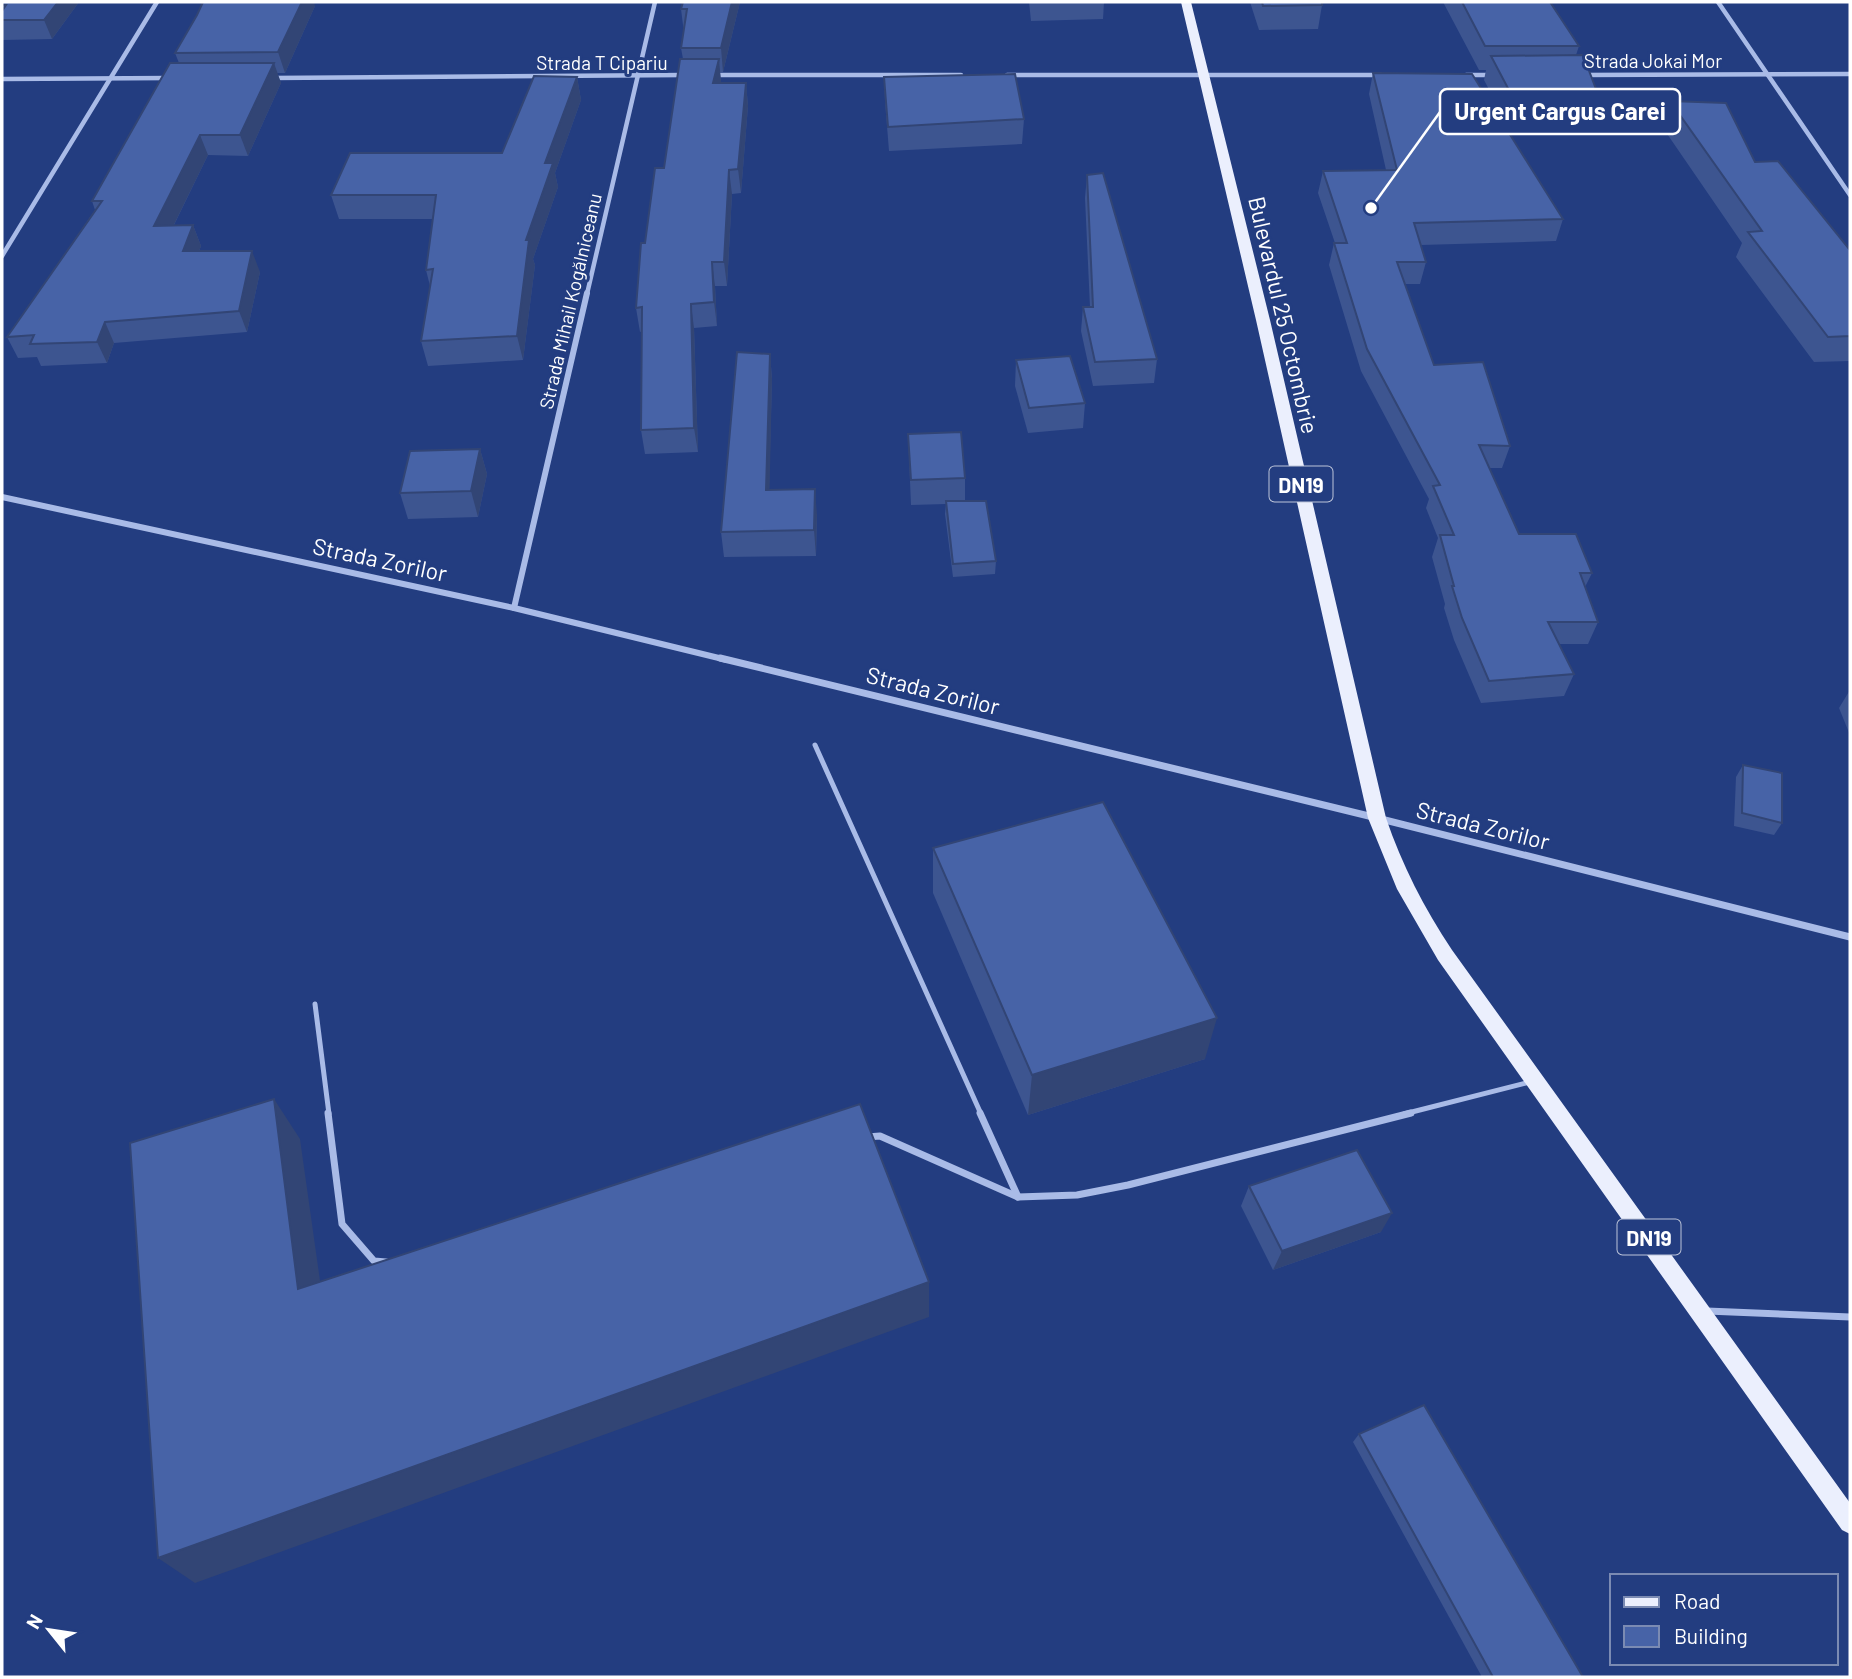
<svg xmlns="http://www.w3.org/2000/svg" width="1852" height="1679" viewBox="0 0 1852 1679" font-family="Barlow,sans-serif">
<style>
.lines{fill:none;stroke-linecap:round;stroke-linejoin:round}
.lane-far1{stroke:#a9bbe7;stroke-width:5}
.lane{stroke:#a9bbe7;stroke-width:7}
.street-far2{stroke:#a9bbe7;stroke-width:4.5}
.street-far1{stroke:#a9bbe7;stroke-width:6}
.street{stroke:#a9bbe7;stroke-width:7}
.primary{fill:#ebeffd;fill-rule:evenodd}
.wall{fill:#3d5590}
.shaded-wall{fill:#324575}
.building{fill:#4763a7;stroke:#324575;stroke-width:2}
.labels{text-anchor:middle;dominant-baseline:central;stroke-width:6;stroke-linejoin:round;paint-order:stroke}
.far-street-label{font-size:19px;fill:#fff;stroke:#233d80}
.shield{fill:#233d80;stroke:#bdc5d9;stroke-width:2}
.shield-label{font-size:21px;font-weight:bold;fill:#fff}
.street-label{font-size:23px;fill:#fff;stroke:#233d80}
.leader{fill:none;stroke:#fff;stroke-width:2.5}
.callout-dot{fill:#fff;stroke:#233d80;stroke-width:2.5}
.callout{fill:#233d80;stroke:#fff;stroke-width:2.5}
.callout-label{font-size:24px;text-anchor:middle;font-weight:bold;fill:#fff}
</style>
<rect width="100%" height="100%" fill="#233d80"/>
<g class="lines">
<g class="lane-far1">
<polyline points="815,745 981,1114"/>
<polyline points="315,1004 329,1114"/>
<polyline points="1404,1114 1530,1082"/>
</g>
<g class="lane">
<polyline points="328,1113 342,1224 374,1261 386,1262"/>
<polyline points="980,1113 1018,1197"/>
<polyline points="867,1137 880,1136 1018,1197 1077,1195 1128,1185 1411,1113"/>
<polyline points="1707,1311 1850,1317"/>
</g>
<g class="street-far2">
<polyline points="1718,2 1850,195"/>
<polyline points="713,75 961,75"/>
<polyline points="1007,75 1381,75"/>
<polyline points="1466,75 1493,75"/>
<polyline points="1581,75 1850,74"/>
<polyline points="272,78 684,75"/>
<polyline points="2,79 170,78"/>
<polyline points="2,256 157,2"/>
<polyline points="587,294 655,2"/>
</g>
<g class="street-far1">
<polyline points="2,497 514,608 727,660"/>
<polyline points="514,608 587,293"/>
</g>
<polyline class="street" points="720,658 1377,818 1850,937"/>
<path class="primary" d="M1181 2H1191L1270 320 1386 818C1402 865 1424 908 1452 950L1850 1503V1534L1842 1530 1438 960 1397 889 1368 818 1256 320Z"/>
</g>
<g class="wall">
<polygon points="2,2 79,2 52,39 3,40 2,37"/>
<polygon points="740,2 723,72 720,72 721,83 746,83 748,106 741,193 732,194 727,286 715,286 717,326 694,328 698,452 645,454 641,430 642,331 640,332 636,308 645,243 664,168 683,59 681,48 684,33 681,9"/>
<polygon points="1029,2 1104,2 1103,19 1031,21"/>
<polygon points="1250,2 1322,2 1322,5 1318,29 1259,30"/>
<polygon points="1443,2 1550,2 1579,46 1576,55 1599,97 1591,121 1504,118 1484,80 1486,70 1479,70"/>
<polygon points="315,6 285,73 277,73 281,83 248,156 208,155 174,225 193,225 201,246 199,251 260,272 247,332 114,343 107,363 41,366 37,357 18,358 7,337 95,210 92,201 179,63 175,53"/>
<polygon points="1373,73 1563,219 1556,241 1421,245 1426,262 1420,284 1405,284 1434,365 1510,446 1502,468 1489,468 1519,534 1592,573 1585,587 1598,622 1588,644 1559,644 1574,674 1564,696 1481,703 1454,640 1444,608 1445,604 1432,557 1438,538 1426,508 1429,499 1361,371 1329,265 1334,243 1335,243 1318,193 1323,171 1386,170 1369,94"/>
<polygon points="577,77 581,100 555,173 558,187 533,259 535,265 523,360 428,366 421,341 430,286 426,270 433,219 339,219 331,195 502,153"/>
<polygon points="884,77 1024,119 1022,144 889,151 885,101"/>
<polygon points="1670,101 1755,162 1850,250 1850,361 1814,362 1736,257 1742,243 1661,125"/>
<polygon points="1087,175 1157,359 1154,383 1093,386 1081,331 1083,307 1090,307 1085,198"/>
<polygon points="770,354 772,379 769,490 817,515 816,556 724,557 721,532"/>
<polygon points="1016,360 1085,403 1083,428 1028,433 1015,386"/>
<polygon points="908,434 965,478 965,501 996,561 995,574 953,577 945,514 946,504 911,505"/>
<polygon points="480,449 487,474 478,517 408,519 400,493"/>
<polygon points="1850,690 1850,735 1839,708"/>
<polygon points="1743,765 1782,823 1774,835 1734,826 1736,777"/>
<polygon points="933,848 1205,1059 1028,1115 933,893"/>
<polygon points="1249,1186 1381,1232 1273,1270 1241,1206"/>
<polygon points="1359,1434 1583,1677 1482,1677 1353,1442"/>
</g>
<g class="shaded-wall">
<polygon points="58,2 79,2 52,39 44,20"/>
<polygon points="302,2 314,2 315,6 285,73 278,52"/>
<polygon points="732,2 740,2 723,72 721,48"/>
<polygon points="719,59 721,82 715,106 713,83"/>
<polygon points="274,63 281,83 248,156 240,135"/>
<polygon points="577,77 581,100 555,173 558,187 533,259 535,265 523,360 517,336 526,240 545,163"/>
<polygon points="746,83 748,106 741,193 738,169"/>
<polygon points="200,135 208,155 163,247 154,226"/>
<polygon points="729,170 732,194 727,286 724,262"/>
<polygon points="193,225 201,246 191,272 183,251"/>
<polygon points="252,251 260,272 247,332 239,311"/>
<polygon points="712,262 715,286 717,326 714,302"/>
<polygon points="691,304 694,328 698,452 694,428"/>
<polygon points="105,322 114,343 107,363 97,342"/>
<polygon points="770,354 772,379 769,516 766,490"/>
<polygon points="480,449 487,474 478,517 471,491"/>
<polygon points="815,489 817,515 816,556 814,530"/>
<polygon points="1217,1018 1205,1059 1028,1115 1032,1075"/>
<polygon points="274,1099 300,1139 326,1323 298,1289"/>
<polygon points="1392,1213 1381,1232 1273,1270 1282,1251"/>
<polygon points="929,1282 929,1317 195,1583 158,1558"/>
</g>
<g class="building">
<polygon points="2,2 58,2 44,20 2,20 2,11 6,5 2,5"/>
<polygon points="203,2 302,2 278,52 175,53 197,15"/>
<polygon points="683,2 732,2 721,48 681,48 687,9 681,9"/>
<polygon points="1262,2 1322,2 1322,5 1263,6"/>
<polygon points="1462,2 1550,2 1579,46 1485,46"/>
<polygon points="1583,55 1599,97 1511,94 1491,56"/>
<polygon points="680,59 719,59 713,83 746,83 738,169 729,170 724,262 712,262 714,302 691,304 694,428 641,430 642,307 636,308 641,243 645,243 655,168 664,168"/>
<polygon points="170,63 274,63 240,135 200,135 154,226 193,225 183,251 252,251 239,311 105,322 97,342 30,344 34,335 7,337 102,201 92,201"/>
<polygon points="1373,73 1472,74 1563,219 1414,223 1426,262 1397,262 1434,365 1483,362 1510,446 1479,445 1519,534 1576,534 1592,573 1580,573 1598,622 1548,622 1574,674 1489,681 1462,618 1452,586 1454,586 1440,535 1454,535 1433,486 1440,485 1367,349 1334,243 1347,243 1323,171 1397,170"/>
<polygon points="1015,74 1024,119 888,127 884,77"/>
<polygon points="534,76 577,77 545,163 553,163 526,240 529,240 517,336 421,341 433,269 426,270 436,195 331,195 350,153 502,153"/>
<polygon points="1670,101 1726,103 1755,162 1778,161 1850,250 1850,336 1828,337 1748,232 1762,231"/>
<polygon points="1103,173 1157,359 1095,362 1083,307 1093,307 1087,175"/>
<polygon points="737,352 770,354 766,490 815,489 814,530 721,532"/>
<polygon points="1070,356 1085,403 1029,408 1016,360"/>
<polygon points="961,432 965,478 911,480 908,434"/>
<polygon points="480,449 471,491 400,493 410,451"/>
<polygon points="946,501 986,501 996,561 953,564"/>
<polygon points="1743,765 1782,773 1782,823 1742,813"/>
<polygon points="1103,802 1217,1018 1032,1075 933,848"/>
<polygon points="274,1099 298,1289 860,1104 929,1282 158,1558 130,1143"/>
<polygon points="1357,1150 1392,1213 1282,1251 1249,1186"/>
<polygon points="1424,1405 1583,1677 1493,1677 1359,1434"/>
</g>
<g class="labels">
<g class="far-street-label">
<text x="1653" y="60">Strada Jokai Mor</text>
<text x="602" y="62">Strada T Cipariu</text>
<text transform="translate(570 301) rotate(-77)">Strada Mihail Kogălniceanu</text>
</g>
<g class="shield">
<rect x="1269.5" y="466.5" width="63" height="35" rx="5"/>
<rect x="1617.5" y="1219.5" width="63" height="35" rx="5"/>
</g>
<g class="shield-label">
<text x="1301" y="484">DN19</text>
<text x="1649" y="1237">DN19</text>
</g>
<g class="street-label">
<text transform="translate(1284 315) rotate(77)">Bulevardul 25 Octombrie</text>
<text transform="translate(380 559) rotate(12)">Strada Zorilor</text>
<text transform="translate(933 690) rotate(14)">Strada Zorilor</text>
<text transform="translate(1483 825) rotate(14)">Strada Zorilor</text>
</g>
</g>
<path class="leader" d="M1371 208L1440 112"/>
<circle class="callout-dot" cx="1371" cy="208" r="7"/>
<rect class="callout" x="1440" y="89" width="240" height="45" rx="7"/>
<g class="callout-label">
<text x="1560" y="120">Urgent Cargus Carei</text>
</g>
<rect width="1852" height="1679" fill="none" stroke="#ffffff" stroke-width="7"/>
<rect x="1610" y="1574" width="228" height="91" fill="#233d80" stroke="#7b8bb3" stroke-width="2"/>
<rect x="1624" y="1597" width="35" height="10" fill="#ebeffd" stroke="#7b8bb3" stroke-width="2"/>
<text x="1674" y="1609" font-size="21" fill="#ffffff">Road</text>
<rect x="1624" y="1626" width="35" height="21" fill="#4763a7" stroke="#7b8bb3" stroke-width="2"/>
<text x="1674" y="1644" font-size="21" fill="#ffffff">Building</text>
<g transform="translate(49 1630) rotate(300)" stroke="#233d80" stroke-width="5" paint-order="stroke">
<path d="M0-5L12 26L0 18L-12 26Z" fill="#ffffff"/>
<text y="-10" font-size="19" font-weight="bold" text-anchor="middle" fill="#ffffff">N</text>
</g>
</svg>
